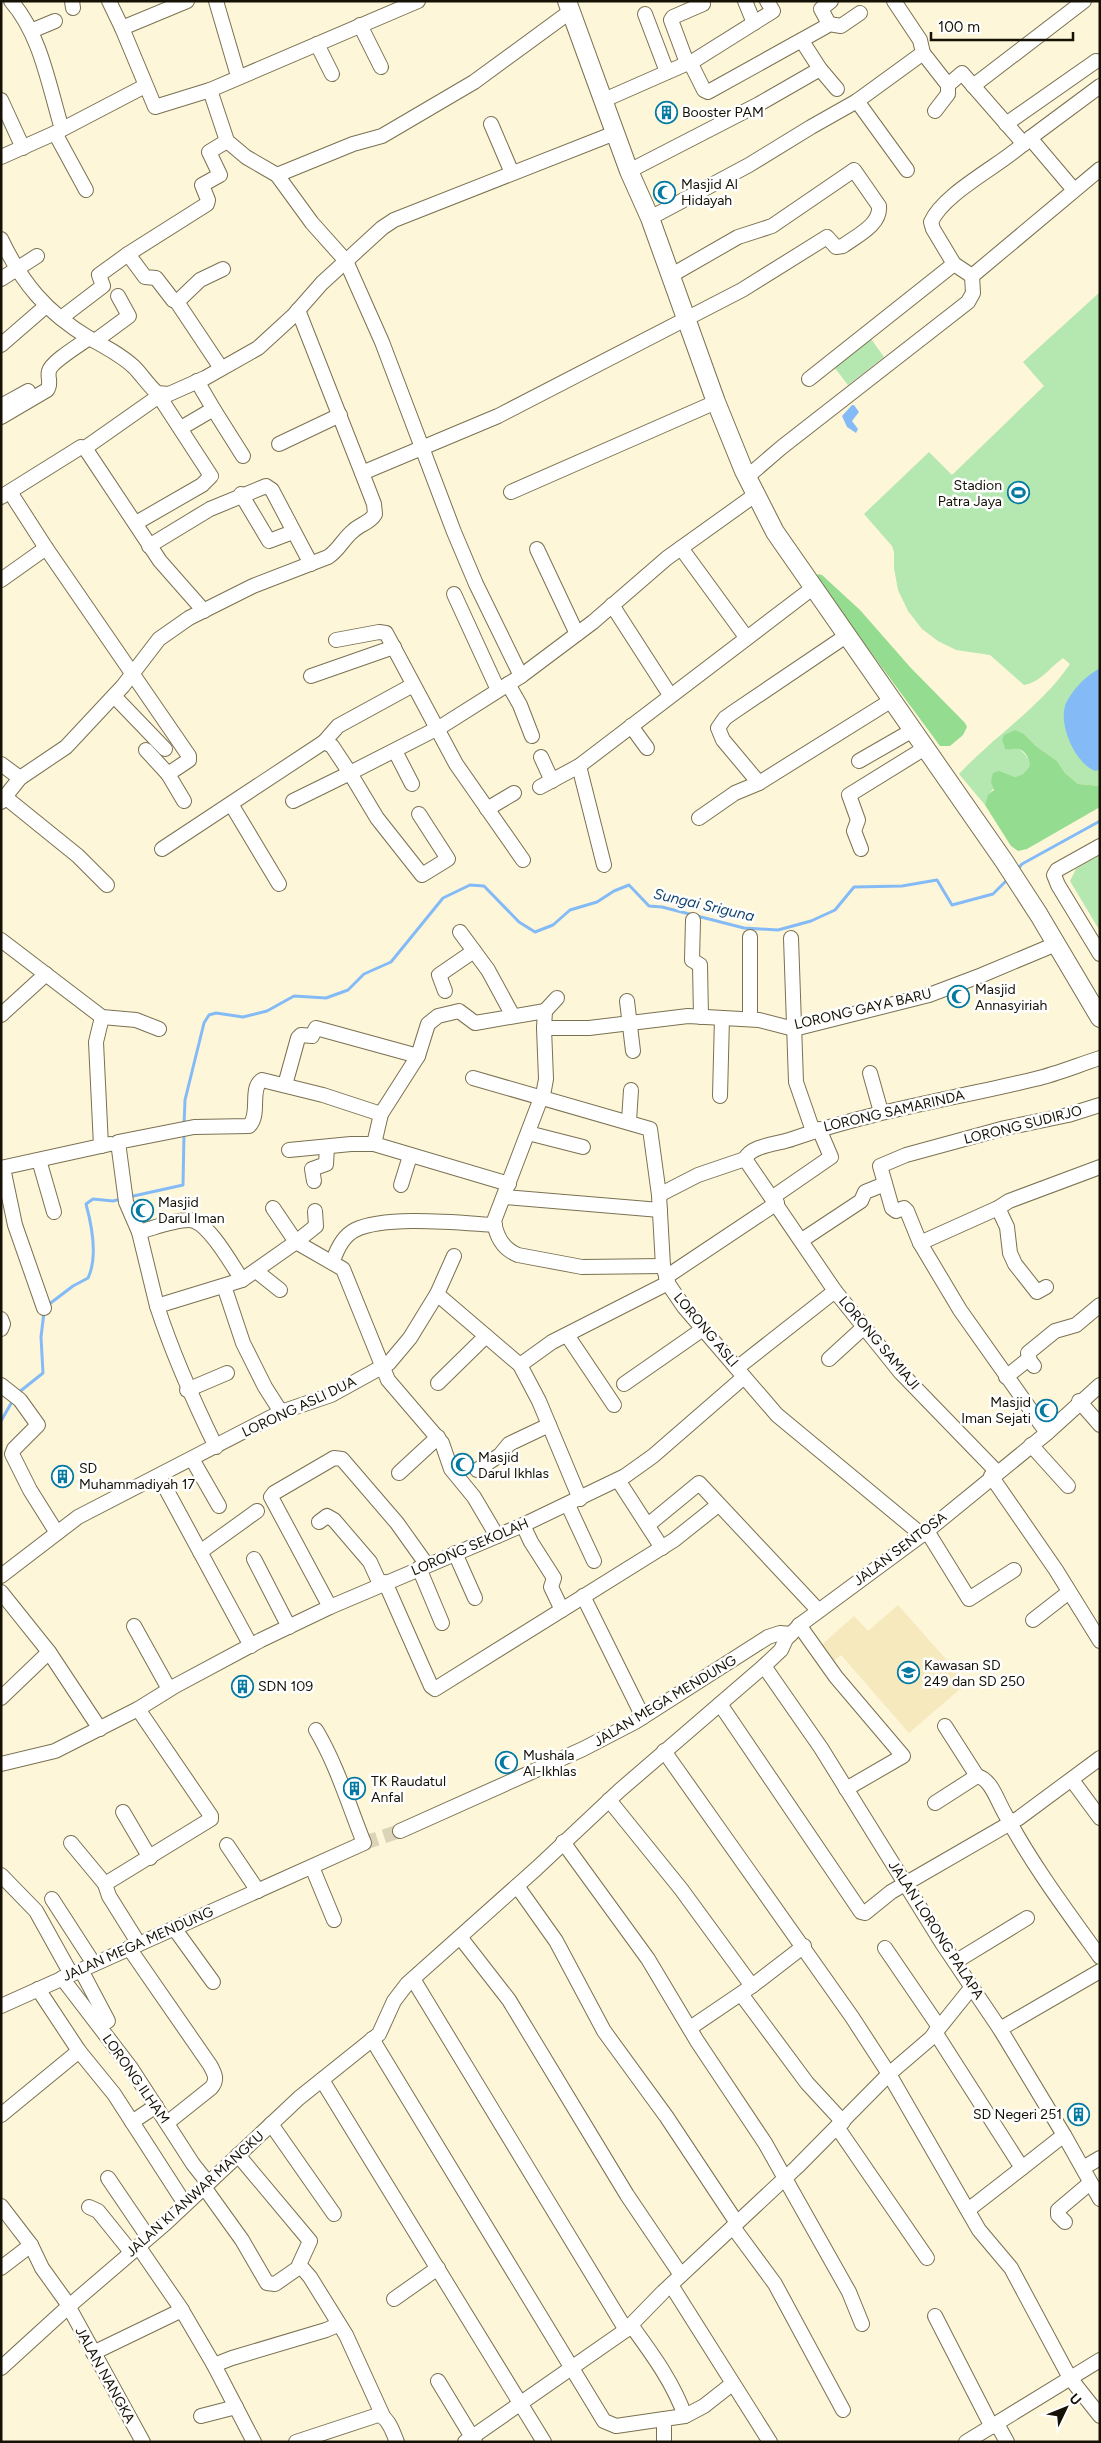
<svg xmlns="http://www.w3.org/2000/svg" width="1101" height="2443" viewBox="0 0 1101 2443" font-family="Figtree,sans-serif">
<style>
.built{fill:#f6e9be}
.green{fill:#b5e7b1}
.forest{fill:#94dc8f}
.water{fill:#84bbf6}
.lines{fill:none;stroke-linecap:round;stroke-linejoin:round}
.stream{stroke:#84bbf6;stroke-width:3}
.minor-tunnel{stroke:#dbd4b9;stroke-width:14;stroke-dasharray:14 7;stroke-linecap:butt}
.minor-casing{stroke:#7a7151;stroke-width:16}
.major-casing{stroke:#7a7151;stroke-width:20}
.minor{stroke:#fff;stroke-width:14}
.major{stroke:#fff;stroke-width:18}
.labels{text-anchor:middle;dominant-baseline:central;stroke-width:5;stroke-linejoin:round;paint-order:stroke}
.poi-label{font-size:14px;fill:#151105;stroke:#fff;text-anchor:start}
.street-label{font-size:14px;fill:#151105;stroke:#fff}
.water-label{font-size:15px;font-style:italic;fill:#124472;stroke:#fff}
</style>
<rect width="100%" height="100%" fill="#fef6d9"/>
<polygon class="built" points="898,1605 967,1683 909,1733 841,1655 830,1664 817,1649 854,1616 868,1631"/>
<g class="green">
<path d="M1100 292V786L1078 784 1065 773 1057 761 1036 746 1024 734 1002 740 1005 749 1018 748C1025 754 1031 759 1029 767L1023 774 1015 777 1003 773C997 784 988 794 985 805L959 774C994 736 1041 707 1070 664L1063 658C1049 668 1041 682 1024 685L990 655 956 650 938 641 922 629 908 611 898 590 894 568V552L892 546 864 514 929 452 952 475 1044 386 1023 362Z"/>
<polygon points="871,339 884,357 848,385 834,367"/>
<polygon points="1100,854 1100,931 1070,881 1076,869"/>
</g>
<g class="forest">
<polygon points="818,574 822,575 860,610 910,667 965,723 967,727 963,735 950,746 940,746 816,578"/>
<path d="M1015 730 1024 734 1036 746 1057 761 1065 773 1078 784 1100 786V807L1027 849 1018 851 1011 846 985 805 988 795 994 790 991 782 993 773 999 771 1015 777 1023 774 1029 767C1031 761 1026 751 1019 749 1015 748 1010 750 1005 749L1002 740 1004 735Z"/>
</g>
<g class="water">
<polygon points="852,405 854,405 859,412 852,421 858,429 856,433 847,427 842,416"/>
<path d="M1100 668V769L1096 771C1075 765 1056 721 1067 701 1075 687 1086 676 1100 668Z"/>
</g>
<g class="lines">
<g class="stream">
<polyline points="1017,870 1022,864 1100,821"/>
<polyline points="184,1125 185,1100 204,1023 209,1015 216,1013 243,1017 267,1011 294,996 326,998 348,990 364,974 391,962 443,898 470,885 484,886 519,922 535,932 553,925 570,910 597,902 614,891 629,885 649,906 662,907 744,928 778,930 811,921 835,910 854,887 902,886 937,880 952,905 993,894 1009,878"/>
<polyline points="129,1197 183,1185 184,1134"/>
<path d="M48 1305 73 1286 88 1278C98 1257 92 1226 86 1204L93 1199 113 1201 121 1199"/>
<polyline points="18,1393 43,1373 41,1337 44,1312"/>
<polyline points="1,1421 13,1400"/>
</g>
<polyline class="minor-tunnel" points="364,1843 400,1831"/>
<defs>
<g id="minor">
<path d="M11 1C41 35 49 87 62 129"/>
<polyline points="72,1 73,8"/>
<polyline points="109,1 122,28"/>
<polyline points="187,1 122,28 155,107 210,90 418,1"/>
<polyline points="216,1 238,76"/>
<polyline points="745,1 754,23"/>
<polyline points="894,1 920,40 923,53 948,85 948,94 935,111"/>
<polyline points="645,14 667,72"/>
<polyline points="829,24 841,26 860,13"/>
<polyline points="360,25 381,67"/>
<polyline points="31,31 55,21"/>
<polyline points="317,44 332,74"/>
<polyline points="690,62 704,90 708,92 825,27 829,24 821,9 831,1"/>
<polyline points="687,63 671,20 673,17 703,4"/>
<polyline points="820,69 837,89"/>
<polyline points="948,85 962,73 1024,144"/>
<polyline points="973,86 1084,1"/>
<polyline points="210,90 227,141 246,157 277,175 312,223 346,261 382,342 454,532 476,584 521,676"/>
<polyline points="1,100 23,148"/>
<polyline points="604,100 695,60 773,11 767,1"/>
<polyline points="857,101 907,170"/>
<polyline points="491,124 512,173"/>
<polyline points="1006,124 1096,61"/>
<polyline points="55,133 86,190"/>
<polyline points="1030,138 1100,86"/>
<polyline points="1,157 55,133 145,86"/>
<polyline points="629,171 759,104 820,69 802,41"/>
<polyline points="277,175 353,144 382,136 474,82 571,11"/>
<polyline points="650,218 749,165 811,127 857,101 923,53"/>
<path d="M1 239C22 283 46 312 89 338 104 346 121 355 134 367 142 375 148 385 157 393L169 394 205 378 258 348 293 316 322 283 382 228 394 220 615 133"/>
<polyline points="128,254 145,277 156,278 173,300 177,302 221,368"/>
<path d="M972 276 954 264 933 229 931 222C945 191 1006 163 1030 138L1074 190"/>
<polyline points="1,279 37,256"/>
<polyline points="177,302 200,280 223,269"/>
<polyline points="61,318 103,286 99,275 128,254 207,204 208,200 202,185 220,175 209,152 227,141"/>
<polyline points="95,341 129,316 118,296"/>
<polyline points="1,345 46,306"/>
<polyline points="809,379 954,264"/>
<polyline points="197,381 214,410"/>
<polyline points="1,406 28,391"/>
<path d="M1 417 47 390C52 383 47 378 49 371 51 362 81 344 89 338"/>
<polyline points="181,428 210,411 214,410 243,456"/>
<polyline points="279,444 340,415"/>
<polyline points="85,448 159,396"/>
<path d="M362 473 498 416 742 290 827 237 836 247 843 246C856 236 881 225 879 206L854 170 772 226 738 237 670 276"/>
<polyline points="747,477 782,447 968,302 973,293 972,276 1100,169"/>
<polyline points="10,492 46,548 189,756 189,760 168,774 184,801"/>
<polyline points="511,492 716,402"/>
<polyline points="241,494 269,541 293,532"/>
<polyline points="1,497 81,447 85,448 160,561 204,611"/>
<polyline points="136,523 202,485 211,476 157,393"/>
<polyline points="149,546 210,509 266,486 272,490 311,564"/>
<polyline points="681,548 746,637"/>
<polyline points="537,549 577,634"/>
<polyline points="1,580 46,548"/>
<polyline points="454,594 498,690"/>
<polyline points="612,605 670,695"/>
<polyline points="336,640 379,632 386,633 456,764 523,860"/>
<polyline points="311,676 394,647"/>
<polyline points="508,684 520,705 532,736"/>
<polyline points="114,696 165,749"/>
<polyline points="631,726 647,748"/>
<polyline points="324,742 338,726 413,685"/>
<polyline points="146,750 168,774"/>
<polyline points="395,751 412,784"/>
<polyline points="541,757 552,781"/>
<polyline points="859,761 913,730"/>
<polyline points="1,764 20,778"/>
<polyline points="579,766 604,865"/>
<polyline points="759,783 892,700"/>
<polyline points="540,787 579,766 814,587"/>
<polyline points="5,797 78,856 107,885"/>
<polyline points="293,801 350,773 377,818 422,875 448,859 419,814"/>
<path d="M1 802 20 778 66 747 123 686 159 639 189 618 253 586 328 557C339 550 343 539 353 531 360 524 370 523 375 514L374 504 362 473 298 310"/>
<polyline points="231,804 279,884"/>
<polyline points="487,809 514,793"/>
<polyline points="699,818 735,793 759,783 723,740 718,728 725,718 735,711 846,636"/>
<polyline points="1100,846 1057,870 1054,875 1058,885 1100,954"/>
<polyline points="162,849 324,742 332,746 350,773 442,726 521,676 593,622 667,558 755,495"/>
<polyline points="861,849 854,831 858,820 849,795 925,748"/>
<polyline points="693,920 692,960 700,965 701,1017"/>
<polyline points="460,932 488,970 513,1016"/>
<polyline points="750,937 750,1019"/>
<polyline points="791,938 796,1082 813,1131"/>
<polyline points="1,940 102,1017 136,1020 159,1029"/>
<polyline points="445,991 439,975 474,951"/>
<polyline points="627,1001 633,1051"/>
<polyline points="545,1011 557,998"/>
<polyline points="1,1015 46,974"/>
<path d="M544 1028 546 1079 544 1090 494 1221C496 1236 503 1249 518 1255L582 1267 663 1266"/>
<polyline points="870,1073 881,1112"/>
<polyline points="473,1078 650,1129 659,1195 663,1266 669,1285 684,1307 777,1415 922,1535"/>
<polyline points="285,1085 298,1038 301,1035 312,1036 316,1028 418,1056"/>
<polyline points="720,1096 722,1018"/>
<polyline points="629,1121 631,1090"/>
<polyline points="528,1133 583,1147"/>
<polyline points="101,1146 96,1042 102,1017"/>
<polyline points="289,1150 351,1144 374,1144"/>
<polyline points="39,1160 54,1212"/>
<polyline points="1,1168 110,1144"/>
<polyline points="3,1168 15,1225 44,1308"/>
<polyline points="314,1181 312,1169 326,1164 327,1147"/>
<polyline points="509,1184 374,1144 381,1114 418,1056 428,1024 438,1016 459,1011 475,1023 545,1011 544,1028 589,1028 688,1016 759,1020 794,1029 929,995 982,975 1056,944"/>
<polyline points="401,1185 410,1156"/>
<polyline points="659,1195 698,1175 745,1159"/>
<polyline points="504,1197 660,1210"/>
<polyline points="773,1197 831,1157 819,1129"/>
<polyline points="273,1208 296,1242 316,1226 315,1211"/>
<polyline points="998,1208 1007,1227 1010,1253 1015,1264 1037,1292 1046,1287"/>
<path d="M139 1232C154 1228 173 1220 189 1220 208 1220 232 1265 242 1280"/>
<polyline points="802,1240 861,1201 865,1192 885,1184"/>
<polyline points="920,1243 998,1208 1009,1201 1100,1167"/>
<path d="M333 1261C337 1249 343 1236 355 1230 386 1215 460 1223 495 1225"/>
<polyline points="256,1271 280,1290"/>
<polyline points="666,1277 777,1203"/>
<polyline points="224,1286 243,1343 265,1387 281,1412"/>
<polyline points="437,1294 454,1256"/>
<path d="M157 1306 139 1232 126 1202 118 1142 194 1127 249 1126C261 1115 249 1088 262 1080L323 1095 381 1114"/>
<polyline points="1,1319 3,1324 1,1329"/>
<polyline points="567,1335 614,1405"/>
<polyline points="829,1359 864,1327"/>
<polyline points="1030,1361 1028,1353 1055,1331 1076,1325 1100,1305"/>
<polyline points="520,1365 552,1342 668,1283"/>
<polyline points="737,1368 835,1291"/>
<polyline points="1006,1377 1026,1361 1030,1361 1034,1366"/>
<polyline points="438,1383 486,1336"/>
<polyline points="624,1384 703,1329"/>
<polyline points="1,1385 20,1400 38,1425 14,1449 12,1454 30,1490 57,1533"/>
<polyline points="187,1390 227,1373"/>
<polyline points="1079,1401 1100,1425"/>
<polyline points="1047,1433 960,1310 920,1243 907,1211 904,1208 896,1211 892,1208 880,1166 906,1155 1005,1128 1068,1115 1100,1105"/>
<polyline points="1031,1445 1068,1486"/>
<path d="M216 1447C193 1400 173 1355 157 1306L242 1280 296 1242 343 1269 388 1380 442 1443 451 1469 474 1497 497 1536"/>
<polyline points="192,1459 219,1506"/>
<polyline points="477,1470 500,1455 509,1444 549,1425"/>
<path d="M997 1472 901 1373 864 1327 835 1291 745 1159C751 1145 779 1144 792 1139 871 1111 953 1099 1035 1079 1057 1074 1078 1065 1100 1058"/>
<polyline points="399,1473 438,1437"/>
<polyline points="159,1476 251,1646"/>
<polyline points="991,1476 1056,1570 1100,1641"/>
<polyline points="618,1480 662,1548"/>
<polyline points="568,1505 594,1561"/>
<polyline points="319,1522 327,1516 334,1520 370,1562 380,1584"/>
<polyline points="523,1525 531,1542 554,1578 551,1587 562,1610"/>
<polyline points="648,1525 699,1483 818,1610"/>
<polyline points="927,1531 969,1599 1014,1570"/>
<polyline points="200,1552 257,1511"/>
<polyline points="455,1553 475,1598"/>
<polyline points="254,1559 289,1627"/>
<polyline points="419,1568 442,1623"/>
<polyline points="1,1576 78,1517 281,1412 331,1395 389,1363 410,1338 437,1294 520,1365 539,1401 580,1499"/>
<polyline points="385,1582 431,1686 435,1689 674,1540 718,1505"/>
<polyline points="1,1592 49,1652 100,1729"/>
<polyline points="583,1596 643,1717"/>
<polyline points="330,1607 271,1497 274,1493 334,1458 342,1459 397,1523 427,1565"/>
<polyline points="1033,1620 1069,1592"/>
<polyline points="799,1625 836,1677 903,1756 846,1789"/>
<polyline points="134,1626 169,1689"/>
<polyline points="764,1666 821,1748 942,1943 1000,2029 1064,2135 1100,2199"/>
<polyline points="1,1698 49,1652"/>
<polyline points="720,1704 861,1912 865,1913 891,1892 1019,1818 1100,1758"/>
<polyline points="138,1709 211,1816 211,1819 105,1884 109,1896 139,1944"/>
<polyline points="945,1726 977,1776"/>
<polyline points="664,1751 852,2017 889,2074 979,2230 1011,2268 1070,2378 1100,2416"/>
<polyline points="1,1764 55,1751 138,1709 175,1686 261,1640 330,1607 523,1525 625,1476 653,1456 744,1377"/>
<polyline points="1072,1780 1100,1818"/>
<polyline points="609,1800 681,1889 752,1986 690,2028"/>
<path d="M935 1803 977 1776C991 1779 997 1800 1004 1812 1031 1863 1066 1910 1100 1957"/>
<polyline points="123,1812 150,1858"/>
<polyline points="400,1831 583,1749 635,1722 768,1637 780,1633 791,1634"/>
<polyline points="563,1842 648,1959 697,2041 765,2143 849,2292 862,2324"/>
<polyline points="71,1843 105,1884"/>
<polyline points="227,1845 258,1891"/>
<polyline points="312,1867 334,1920"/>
<polyline points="1,1875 36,1911 71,1974"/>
<polyline points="517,1886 556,1941 604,2031 666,2116 737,2223"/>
<polyline points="52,1899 94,1964"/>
<polyline points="174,1928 213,1982"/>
<polyline points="460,1937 509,2000 627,2195 681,2275"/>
<path d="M129 1948 210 2065C215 2074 218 2080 211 2088L167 2123"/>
<polyline points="885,1948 939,2027"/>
<polyline points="955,1962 1027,1918"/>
<polyline points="81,1970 108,2021"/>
<polyline points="62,1978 131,2068 193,2164 208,2183"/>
<polyline points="413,1979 626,2330"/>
<polyline points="752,1986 804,1946"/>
<polyline points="38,1989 79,2051 114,2094 185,2204"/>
<polyline points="741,1994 807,2083 843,2122"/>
<path d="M1 2006 364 1843C349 1806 337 1765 316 1730"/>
<polyline points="1000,2029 1100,1971"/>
<polyline points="935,2032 1022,2168 1064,2135"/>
<polyline points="372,2039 604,2421 616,2426 664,2419"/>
<polyline points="322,2080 544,2442"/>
<polyline points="1,2115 79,2051"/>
<polyline points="132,2122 156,2106"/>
<polyline points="271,2124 334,2214"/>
<polyline points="837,2127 927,2258"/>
<polyline points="238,2155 310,2241 299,2265 300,2268"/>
<polyline points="1083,2168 1100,2158"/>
<polyline points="108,2178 148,2237"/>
<polyline points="204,2187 242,2240 267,2283 275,2284 298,2268 303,2269 310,2277 346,2335 383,2416"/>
<polyline points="1,2206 31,2245 42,2268 65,2300 143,2442"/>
<polyline points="89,2207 98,2211 131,2252"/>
<polyline points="968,2210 1022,2168"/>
<polyline points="1065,2222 1058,2215 1058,2210 1090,2183"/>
<polyline points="733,2227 775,2284 843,2410"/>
<polyline points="138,2246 180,2307 214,2365"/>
<polyline points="1,2268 31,2245"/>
<polyline points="671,2285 770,2442"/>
<polyline points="394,2299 438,2268"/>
<polyline points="935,2316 992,2427"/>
<path d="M631 2325C652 2354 673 2382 685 2416L664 2419V2442"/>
<polyline points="93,2353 182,2310"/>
<polyline points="1,2368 68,2307 166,2223 299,2098 379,2034 394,2001 407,1984 537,1868 619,1791 764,1666 781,1650 786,1639 801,1624 927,1531 1047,1433 1100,1385"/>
<polyline points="438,2381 475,2442"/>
<polyline points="201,2416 236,2407"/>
<polyline points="685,2416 704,2406 732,2384"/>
<polyline points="997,2424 1007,2442"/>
<polyline points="254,2442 214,2365 232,2358 326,2330 333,2327 337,2321"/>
<path d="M296 2442 378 2415C389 2417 393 2433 397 2442"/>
<polyline points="465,2442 626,2330 663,2292 797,2167 889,2074 931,2038 972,1987"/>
<polyline points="966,2442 1100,2360"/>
</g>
<polyline id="major" points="567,1 629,171 650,218 716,402 744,471 775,532 1004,861 1039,915 1100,1018"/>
</defs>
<use href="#minor" class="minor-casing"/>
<use href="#major" class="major-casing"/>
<use href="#minor" class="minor"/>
<use href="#major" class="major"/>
</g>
<defs>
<symbol id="building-ring" viewBox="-11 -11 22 22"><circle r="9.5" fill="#fff" stroke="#047aa2" stroke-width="1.5"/><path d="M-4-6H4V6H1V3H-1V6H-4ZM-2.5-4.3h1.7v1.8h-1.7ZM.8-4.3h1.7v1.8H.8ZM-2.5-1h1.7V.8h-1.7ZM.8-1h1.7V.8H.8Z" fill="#047aa2"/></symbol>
<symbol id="mosque-ring" viewBox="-11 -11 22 22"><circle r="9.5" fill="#fff" stroke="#047aa2" stroke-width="1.5"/><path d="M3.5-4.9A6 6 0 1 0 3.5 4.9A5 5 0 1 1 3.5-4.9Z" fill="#047aa2"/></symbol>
<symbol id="stadium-ring" viewBox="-11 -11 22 22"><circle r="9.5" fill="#fff" stroke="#047aa2" stroke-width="1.5"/><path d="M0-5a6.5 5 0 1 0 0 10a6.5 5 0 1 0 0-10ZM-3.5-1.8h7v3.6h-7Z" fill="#047aa2"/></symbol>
<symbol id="school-ring" viewBox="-11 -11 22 22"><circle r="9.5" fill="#fff" stroke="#047aa2" stroke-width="1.5"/><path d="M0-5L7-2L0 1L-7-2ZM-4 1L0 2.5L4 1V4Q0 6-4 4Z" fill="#047aa2"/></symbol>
</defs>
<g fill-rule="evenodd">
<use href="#building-ring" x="654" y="100" width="25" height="25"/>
<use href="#mosque-ring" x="652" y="180" width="25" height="25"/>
<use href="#stadium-ring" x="1006" y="480" width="25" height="25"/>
<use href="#mosque-ring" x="946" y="984" width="25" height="25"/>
<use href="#mosque-ring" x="130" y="1198" width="25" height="25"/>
<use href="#mosque-ring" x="1034" y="1398" width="25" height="25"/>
<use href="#mosque-ring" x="450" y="1452" width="25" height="25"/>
<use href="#building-ring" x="50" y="1464" width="25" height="25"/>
<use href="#school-ring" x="896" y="1660" width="25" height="25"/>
<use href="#building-ring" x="230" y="1674" width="25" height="25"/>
<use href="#mosque-ring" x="494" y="1750" width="25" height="25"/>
<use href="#building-ring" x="342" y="1776" width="25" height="25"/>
<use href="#building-ring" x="1066" y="2102" width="25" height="25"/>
</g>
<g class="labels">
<g class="poi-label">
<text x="682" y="112">Booster PAM</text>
<text x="681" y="184">Masjid Al<tspan x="681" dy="16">Hidayah</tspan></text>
<text x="1002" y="485" text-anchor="end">Stadion<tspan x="1002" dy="16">Patra Jaya</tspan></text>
<text x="975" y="989">Masjid<tspan x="975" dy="16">Annasyiriah</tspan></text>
<text x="158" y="1202">Masjid<tspan x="158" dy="16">Darul Iman</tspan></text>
<text x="1031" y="1402" text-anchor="end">Masjid<tspan x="1031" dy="16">Iman Sejati</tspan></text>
<text x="478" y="1457">Masjid<tspan x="478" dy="16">Darul Ikhlas</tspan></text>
<text x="79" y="1468">SD<tspan x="79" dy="16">Muhammadiyah 17</tspan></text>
<text x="924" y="1665">Kawasan SD<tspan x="924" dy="16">249 dan SD 250</tspan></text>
<text x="258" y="1686">SDN 109</text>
<text x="523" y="1755">Mushala<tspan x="523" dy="16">Al-Ikhlas</tspan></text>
<text x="371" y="1781">TK Raudatul<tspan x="371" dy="16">Anfal</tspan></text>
<text x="1062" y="2114" text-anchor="end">SD Negeri 251</text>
</g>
<g class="street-label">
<text transform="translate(863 1009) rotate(-13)">LORONG GAYA BARU</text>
<text transform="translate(894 1111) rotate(-13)">LORONG SAMARINDA</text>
<text transform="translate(1023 1125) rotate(-14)">LORONG SUDIRJO</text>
<text transform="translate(706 1330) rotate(50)">LORONG ASLI</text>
<text transform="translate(879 1343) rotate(50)">LORONG SAMIAJI</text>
<text transform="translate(299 1407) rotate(-25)">LORONG ASLI DUA</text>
<text transform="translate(470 1547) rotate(-23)">LORONG SEKOLAH</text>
<text transform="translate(900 1549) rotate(-37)">JALAN SENTOSA</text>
<text transform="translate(665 1701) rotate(-31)">JALAN MEGA MENDUNG</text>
<text transform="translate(936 1930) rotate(57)">JALAN LORONG PALAPA</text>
<text transform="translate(138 1944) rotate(-24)">JALAN MEGA MENDUNG</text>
<text transform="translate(136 2079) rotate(55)">LORONG ILHAM</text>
<text transform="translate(195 2194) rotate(-42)">JALAN KI ANWAR MANGKU</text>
<text transform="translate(105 2375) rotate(61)">JALAN NANGKA</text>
</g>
<g class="water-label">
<text transform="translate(704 905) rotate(13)">Sungai Sriguna</text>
</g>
</g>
<rect width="1101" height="2443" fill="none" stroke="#151105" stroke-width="5"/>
<g transform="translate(1066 2408) rotate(47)" stroke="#ffffff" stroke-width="4" paint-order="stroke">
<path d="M0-4L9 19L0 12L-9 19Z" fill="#151105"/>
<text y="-8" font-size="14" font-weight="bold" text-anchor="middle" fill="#151105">U</text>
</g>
<path d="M931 32v8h142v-8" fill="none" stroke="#151105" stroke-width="2.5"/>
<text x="938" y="32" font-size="15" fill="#151105" stroke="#ffffff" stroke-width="4" paint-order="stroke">100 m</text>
</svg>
